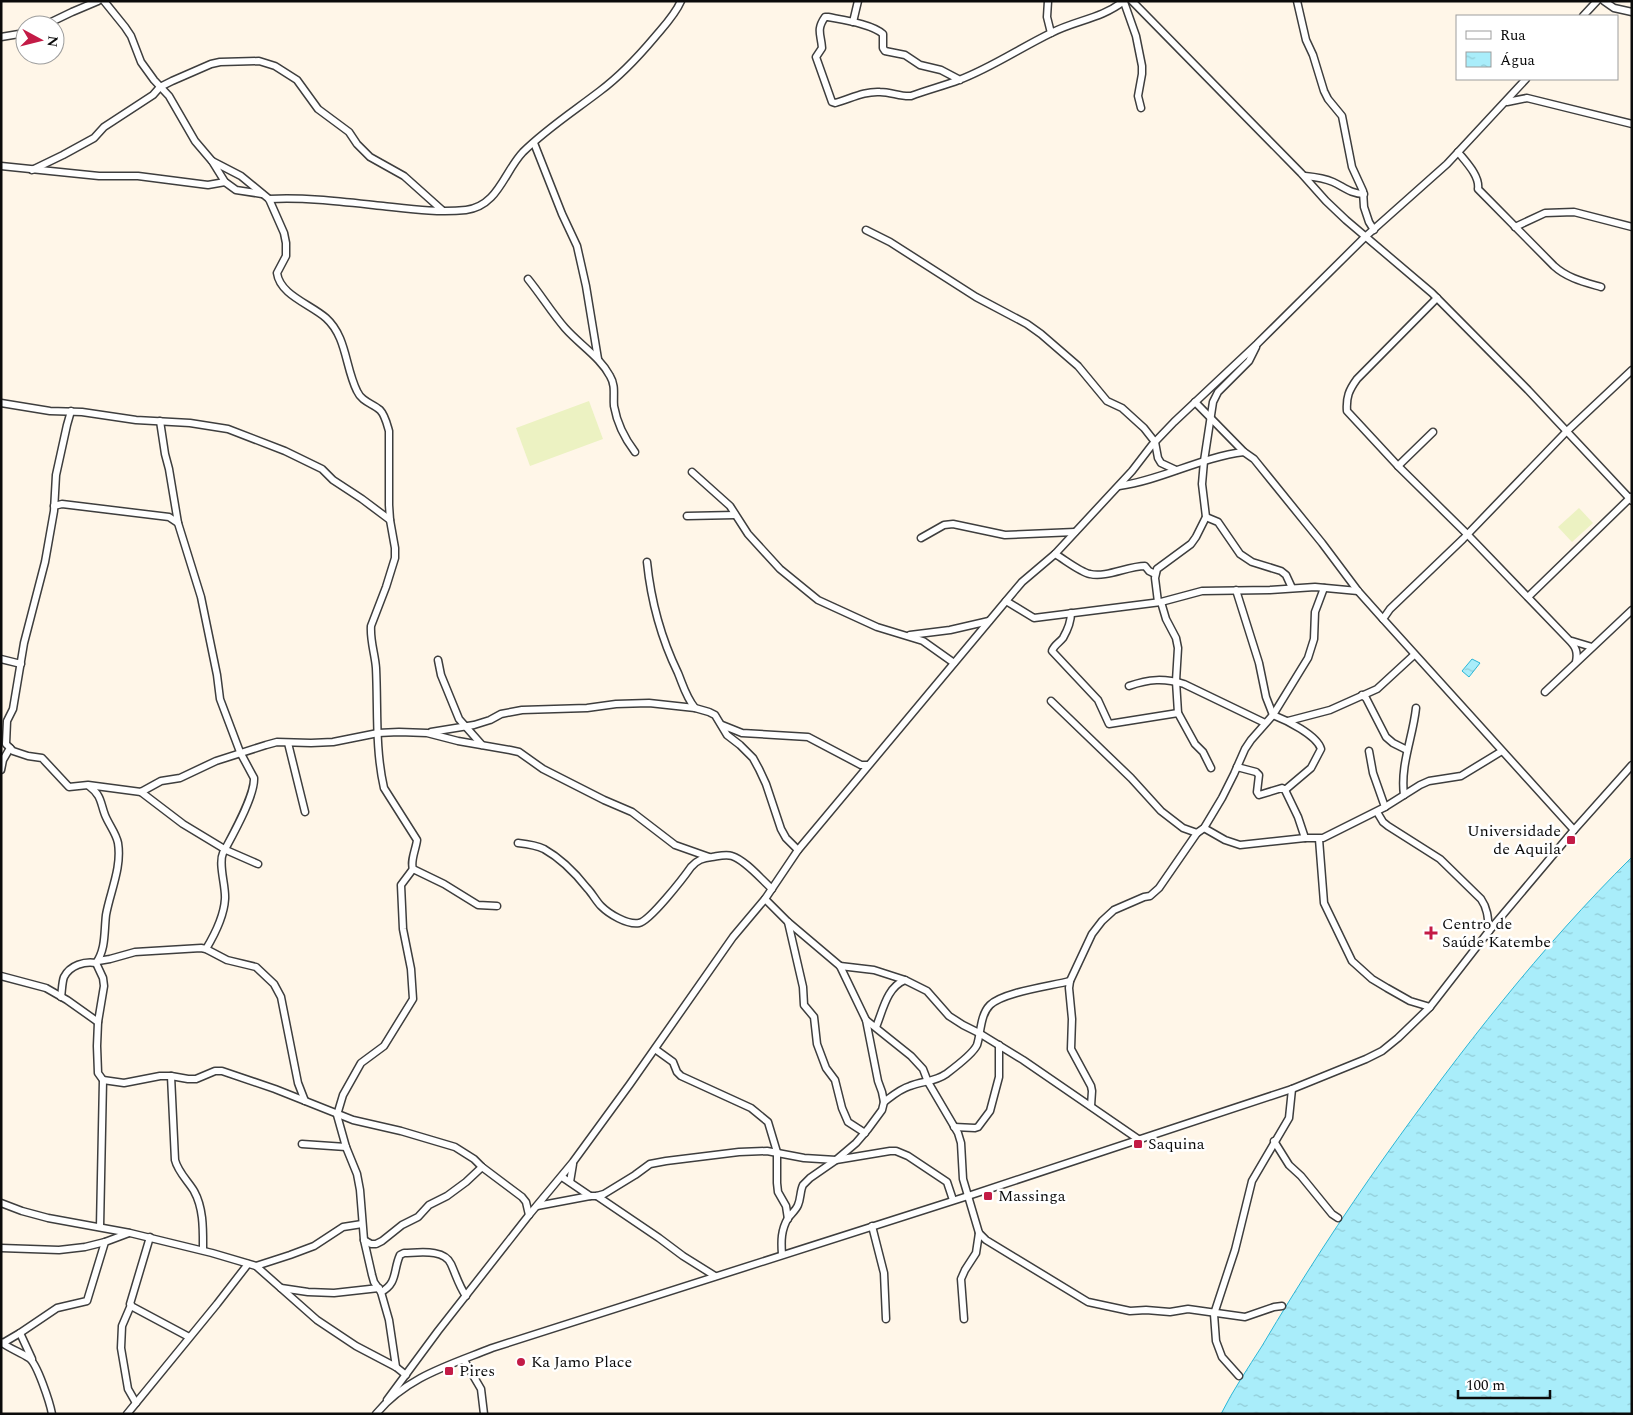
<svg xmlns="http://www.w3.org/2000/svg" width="1633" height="1415" viewBox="0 0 1633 1415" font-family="Spectral,serif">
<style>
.pitch{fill:#ecf2c2}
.water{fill:url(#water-ripples);stroke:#2bb6d6}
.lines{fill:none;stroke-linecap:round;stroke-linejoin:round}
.minor-casing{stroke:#3e3e3e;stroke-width:9}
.minor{stroke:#fff;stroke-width:6}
.poi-dot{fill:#c31b46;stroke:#fff;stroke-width:2}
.labels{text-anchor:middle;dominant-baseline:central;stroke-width:5;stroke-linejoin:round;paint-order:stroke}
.poi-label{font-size:16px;fill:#0b0b0b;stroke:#fff;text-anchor:start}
</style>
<defs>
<pattern id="water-ripples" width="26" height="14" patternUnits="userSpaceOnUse" patternTransform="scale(1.25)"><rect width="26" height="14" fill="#a9edfa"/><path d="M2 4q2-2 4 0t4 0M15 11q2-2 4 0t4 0" fill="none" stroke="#90cad5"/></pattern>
</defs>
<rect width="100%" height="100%" fill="#fff6e8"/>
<g class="pitch">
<polygon points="589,401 603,439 530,466 516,428"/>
<polygon points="1579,508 1593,523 1572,542 1558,527"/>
</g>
<g class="water">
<polygon points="1472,659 1480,663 1469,677 1462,671"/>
<path d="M1632 857V1414H1221C1233 1390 1248 1368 1262 1346 1301 1280 1342 1217 1386 1155 1461 1050 1540 948 1632 857Z"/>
</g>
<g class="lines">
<defs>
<g id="minor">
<polyline points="104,1 125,27 131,36 141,62 154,80 169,96 195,141 212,161 225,182 236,190 262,194"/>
<polyline points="1048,1 1047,17 1051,33"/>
<polyline points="1132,1 1301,173 1326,201 1346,220 1432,293 1528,390 1632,501"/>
<polyline points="1297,1 1306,40 1313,55 1324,91 1328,99 1342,116 1352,167 1363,191 1364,207 1369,222 1374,230"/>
<polyline points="1604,1 1614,8 1632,12"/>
<polyline points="1124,2 1136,36 1142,66 1142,74 1138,96 1141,108"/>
<polyline points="1583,16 1597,1"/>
<polyline points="853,22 858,1"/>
<polyline points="45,25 72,12 98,1"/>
<polyline points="1,37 25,33"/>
<path d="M960 80 941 70 920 65 905 55 885 51 883 48V34C872 24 843 20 828 17H825C816 30 821 34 822 48L816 57 832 102 835 103C850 99 864 91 880 92 891 92 901 97 911 96 927 90 943 86 959 80 991 68 1020 48 1051 33 1076 20 1101 19 1124 1"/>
<polyline points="1507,102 1527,98 1632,124"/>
<polyline points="534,143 562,214 577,246 586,286 598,359"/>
<path d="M1458 152C1466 162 1480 176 1478 189L1554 266C1567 278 1584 282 1601 287"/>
<path d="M212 161 241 176 269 199 284 233 286 243V256L277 273C280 295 310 304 326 318 347 337 345 367 357 391 362 402 372 403 380 410 385 415 387 424 389 431V505L390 520 395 548V558L386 587 371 626C370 641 375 654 376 668 378 708 375 749 384 788L417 840C416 849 410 861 413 869L444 884 478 905 497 906"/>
<polyline points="1,166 99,176 138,176 208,185 225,182"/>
<polyline points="32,170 63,155 94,138 104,127 153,95 160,87 172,81 211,64 220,62 259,61 275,66 297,80 318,109 349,132 357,144 370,157 404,176 442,210"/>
<path d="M1305 176C1315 177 1324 178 1333 182 1344 187 1351 194 1364 194"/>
<path d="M269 199C307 197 345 202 383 206 410 209 438 213 466 210 498 206 504 172 523 152 546 129 574 111 600 91 620 76 638 57 654 38 664 26 675 15 681 1"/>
<polyline points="1515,227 1545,213 1574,212 1632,227"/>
<polyline points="866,230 890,242 976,297 1027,324 1041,334 1078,366 1107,401 1122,408 1144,428 1155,442 1158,458 1161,463 1176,470"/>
<path d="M528 279C541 295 552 313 565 328 580 345 600 357 610 376 616 386 613 395 614 406 617 423 625 439 635 452"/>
<path d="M1437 298 1357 379C1349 390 1346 397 1347 411L1398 466 1467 534 1569 640C1576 647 1578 652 1576 662"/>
<polyline points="1195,402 1244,452 1254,459 1322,543 1358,591 1383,619"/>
<polyline points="1,403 50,411 82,412 136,420 190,423 228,429 285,451 322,469 333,480 362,499 390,520"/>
<polyline points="71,411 67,425 56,475 54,511 45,562 24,643 13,709 7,721 6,744 13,751 28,756 42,758 69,787 88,785 141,792 161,781 180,778 216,761 266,745 277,742 311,743 333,742 378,733 399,732 427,733 458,741 510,750 519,752 543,769 604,800 632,812 675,845 709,857"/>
<polyline points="160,421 165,454 169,469 178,523"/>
<polyline points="1398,466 1433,432"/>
<polyline points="692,472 730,506 748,534 780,569 818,600 877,627 923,641 954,663"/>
<path d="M1119 486C1162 480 1201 457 1244 452"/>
<path d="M54 506 62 504 169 517 178 523 201 597 217 675 220 699 240 752 254 778C255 796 232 836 223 853 218 864 226 886 225 899 224 917 215 934 206 949"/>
<polyline points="687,516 735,515"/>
<polyline points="1206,517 1218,522 1240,554 1252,562 1281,571 1286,575 1292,588"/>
<polyline points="921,538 944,525 953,524 1005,535 1075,532"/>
<path d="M1055 554C1064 559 1080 572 1090 574 1106 578 1128 566 1145 566L1149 571 1153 573 1156 572"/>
<path d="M647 562C651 601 661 638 678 673 683 685 686 697 695 708L709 712 715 715 727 735 740 745 753 758 759 769 766 784 781 829 786 838 798 850"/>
<path d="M1236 590 1259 663 1266 697 1273 715C1286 720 1317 735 1321 749L1311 768 1285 790 1282 788 1259 795 1257 792 1259 775 1256 772 1237 767"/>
<polyline points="1528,597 1631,497"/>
<polyline points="1006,601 1034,618 1161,602 1202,591 1270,590 1315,587 1358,591"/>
<polyline points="1158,602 1155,578 1157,569 1191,544 1196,537 1206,517 1202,484 1204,461 1213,402 1218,392 1249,361 1256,347"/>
<polyline points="1161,602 1166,619 1176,638 1178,648 1176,681 1178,713 1195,744 1203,752 1211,768"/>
<path d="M1071 613C1071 621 1067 631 1063 638 1059 643 1054 645 1052 651L1098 700 1109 724 1178 713"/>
<polyline points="910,635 950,630 989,621"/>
<polyline points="1572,641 1592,647"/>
<polyline points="1,659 21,664"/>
<polyline points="438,660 441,675 459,719 482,745"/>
<path d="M1129 686C1149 679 1164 678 1184 684L1265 723"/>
<polyline points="1545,692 1632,610"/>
<polyline points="1362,695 1366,698 1386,737 1393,743 1407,750"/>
<polyline points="1051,701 1131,778 1161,811 1183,828 1197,833 1204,828 1222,798 1234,774 1245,749 1251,740 1273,715 1308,658 1314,639 1315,612 1324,588"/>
<polyline points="1288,721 1330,710 1377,689 1414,655"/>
<polyline points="722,725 742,733 808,737 861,765 868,765"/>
<polyline points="431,732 474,725 490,720 501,714 522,710 587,708 616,704 649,703 695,708"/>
<polyline points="288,743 305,812"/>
<polyline points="1,770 3,760 10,748"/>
<path d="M89 786C102 796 100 802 105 815 109 825 116 833 118 843 122 868 110 892 106 915 104 932 106 949 96 963L103 978 104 986 98 1022 97 1046 98 1073 103 1080 100 1227"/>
<polyline points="1285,790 1298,817 1305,838"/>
<polyline points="141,792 183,824 226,850 258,864"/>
<path d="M1404 795C1400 765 1413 737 1416 708"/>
<polyline points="1385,807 1420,785 1429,781 1461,776 1502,751"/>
<path d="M1377 812 1383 822 1388 826 1440 859 1481 899C1488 909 1488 919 1489 931"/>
<polyline points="1204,828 1225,840 1240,845 1305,838 1323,838 1385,807 1373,773 1369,751"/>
<polyline points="1574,830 1383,619 1390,609 1463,539 1566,432 1632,370"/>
<polyline points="1319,839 1324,903 1352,961 1372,979 1387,988 1410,1001 1430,1007"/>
<path d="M518 843C527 844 536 845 544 849 560 858 576 874 587 888 592 893 596 901 601 906 609 914 627 925 639 923 650 921 684 877 691 867 697 860 703 858 712 857 719 856 726 854 732 856 745 860 761 879 772 889"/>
<path d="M765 899 788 922 840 966 866 1020 878 1081 882 1092 884 1102 882 1110 868 1129 856 1143 836 1160 810 1178 803 1185C800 1191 801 1198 798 1205 796 1210 791 1214 788 1218 781 1230 781 1241 782 1254"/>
<polyline points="788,922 803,987 804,1005 814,1017 817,1044 826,1068 835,1080 842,1108 848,1122 865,1133"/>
<polyline points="98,961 110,959 135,952 201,948 206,949 227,960 256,967 274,984 281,997 298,1083 305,1101"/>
<polyline points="840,966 874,970 905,980"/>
<polyline points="1,976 46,988 67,1000 98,1022"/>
<path d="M61 997C62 991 62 982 64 977 70 965 85 961 96 963"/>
<polyline points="866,1020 911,1056 923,1069 928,1082 958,1133 961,1143 963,1179 979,1233 986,1240 1088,1302 1130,1311 1146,1310 1170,1312 1188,1309 1245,1317 1274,1307 1282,1306"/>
<path d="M876 1027C883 1010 887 987 905 980L927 991 949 1016 963 1025 979 1033 1023 1060 1138 1139"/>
<polyline points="655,1049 673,1062 677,1072 681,1076 751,1108 768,1122 777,1152 777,1183 778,1192 786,1206 788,1219"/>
<path d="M171 1076 175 1160C178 1172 188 1181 194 1191 204 1209 203 1231 203 1250"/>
<polyline points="103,1080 124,1083 160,1076 171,1076 188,1079 196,1079 215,1071 222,1071 275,1089 353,1120 401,1131 455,1147 474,1159 482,1167 522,1197 526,1202 529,1215"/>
<path d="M884 1102C892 1096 900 1089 910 1086 922 1081 935 1082 946 1074 954 1068 973 1054 977 1045 981 1033 980 1015 990 1005 1003 992 1051 986 1070 981"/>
<polyline points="1091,1106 1092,1091 1091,1086 1071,1049 1072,1019 1069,988 1070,981 1092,934 1102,921 1114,910 1144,897 1150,896 1159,888 1197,833"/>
<polyline points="954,1127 975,1128 978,1127 990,1111 999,1077 999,1045"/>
<polyline points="1274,1141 1289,1165 1301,1176 1332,1214 1338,1218"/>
<polyline points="302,1144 346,1147"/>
<polyline points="562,1177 590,1196"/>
<polyline points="570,1182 573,1164"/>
<polyline points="597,1196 659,1238 683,1256 715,1276"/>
<polyline points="1,1203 22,1211 48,1218 130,1233 212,1253 256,1266 317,1320 356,1346 396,1367 406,1375"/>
<polyline points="537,1206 590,1196 597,1196 604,1194 635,1175 650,1164 666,1161 739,1152 767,1151 804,1158 836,1160 890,1151 896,1151 908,1156 947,1182 953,1200"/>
<polyline points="872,1226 884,1273 886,1319"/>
<polyline points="150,1237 130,1304 131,1306 189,1337"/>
<polyline points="364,1240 371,1244 376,1244 382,1241 402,1225 418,1217 429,1205 447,1196 466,1182 482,1167"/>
<polyline points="1,1248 59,1250 85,1247 105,1242"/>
<polyline points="256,1266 290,1255 314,1246 343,1227 362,1224"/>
<polyline points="281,1288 308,1292 334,1293 379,1288"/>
<path d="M381 1292C398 1283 393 1270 400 1255L404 1253C417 1253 444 1248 451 1264 456 1275 459 1286 466 1296"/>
<polyline points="131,1305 122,1326 121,1348 128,1389 136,1403"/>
<polyline points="964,1319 961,1279 965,1270 976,1253 979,1233"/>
<polyline points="20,1333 32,1359"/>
<path d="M1 1342C10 1349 20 1352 29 1358 37 1363 50 1403 52 1414"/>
<polyline points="3,1343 20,1333 57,1308 87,1301 105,1242 129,1233"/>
<polyline points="464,1360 481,1389 484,1414"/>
<polyline points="396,1367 389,1320 381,1292 374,1282 372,1275 364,1240 360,1190 357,1174 346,1147 337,1115 343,1095 361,1063 384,1046 413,999 411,969 403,929 401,885 413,869"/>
<polyline points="1239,1376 1222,1357 1216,1341 1214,1314 1235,1250 1252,1181 1289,1118 1292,1089"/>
<polyline points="387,1400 438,1331 529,1215 573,1162 630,1084 733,937 765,899 798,850 1006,601 1022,582 1055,554 1132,471 1152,445 1174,422 1257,344 1365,237 1447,164 1526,79"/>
<polyline points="127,1414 217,1304 248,1264"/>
<path d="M376 1414C406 1377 450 1365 492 1348L968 1196 1292 1089 1366 1059 1382 1051 1398 1038 1430 1007 1489 931 1574 830 1632 765"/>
</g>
</defs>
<use href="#minor" class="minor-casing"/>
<use href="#minor" class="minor"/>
</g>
<g class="poi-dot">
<rect x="1566" y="835" width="10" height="10" rx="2.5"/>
<path d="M1428.5 925.5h5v5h5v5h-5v5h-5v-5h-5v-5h5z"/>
<rect x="1133" y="1139" width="10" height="10" rx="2.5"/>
<rect x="983" y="1191" width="10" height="10" rx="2.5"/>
<circle cx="521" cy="1362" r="5"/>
<rect x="444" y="1366" width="10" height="10" rx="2.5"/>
</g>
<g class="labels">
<g class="poi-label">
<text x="1561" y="831" text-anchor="end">Universidade<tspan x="1561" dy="18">de Aquila</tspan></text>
<text x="1442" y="924">Centro de<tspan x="1442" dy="18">Saúde Katembe</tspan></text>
<text x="1148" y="1144">Saquina</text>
<text x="998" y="1196">Massinga</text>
<text x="531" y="1362">Ka Jamo Place</text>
<text x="459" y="1371">Pires</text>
</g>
</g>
<rect width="1633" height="1415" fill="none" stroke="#0b0b0b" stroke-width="5"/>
<rect x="1456" y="15" width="162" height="65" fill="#ffffff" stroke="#9d9d9d"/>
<rect x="1466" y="31" width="25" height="8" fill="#ffffff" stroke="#9d9d9d"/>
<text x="1500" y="40" font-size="15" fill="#0b0b0b">Rua</text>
<rect x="1466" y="52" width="25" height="15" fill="url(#water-ripples)" stroke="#9d9d9d"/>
<text x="1500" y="65" font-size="15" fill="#0b0b0b">Água</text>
<g transform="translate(40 40) rotate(97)"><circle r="24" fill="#ffffff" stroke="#9d9d9d"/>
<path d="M0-4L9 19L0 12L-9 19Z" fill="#c31b46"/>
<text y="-8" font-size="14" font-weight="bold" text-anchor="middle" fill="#0b0b0b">N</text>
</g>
<path d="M1458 1390v8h92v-8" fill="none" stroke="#0b0b0b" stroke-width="2.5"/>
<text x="1466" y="1390" font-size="15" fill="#0b0b0b" stroke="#ffffff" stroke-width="4" paint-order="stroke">100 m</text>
</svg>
